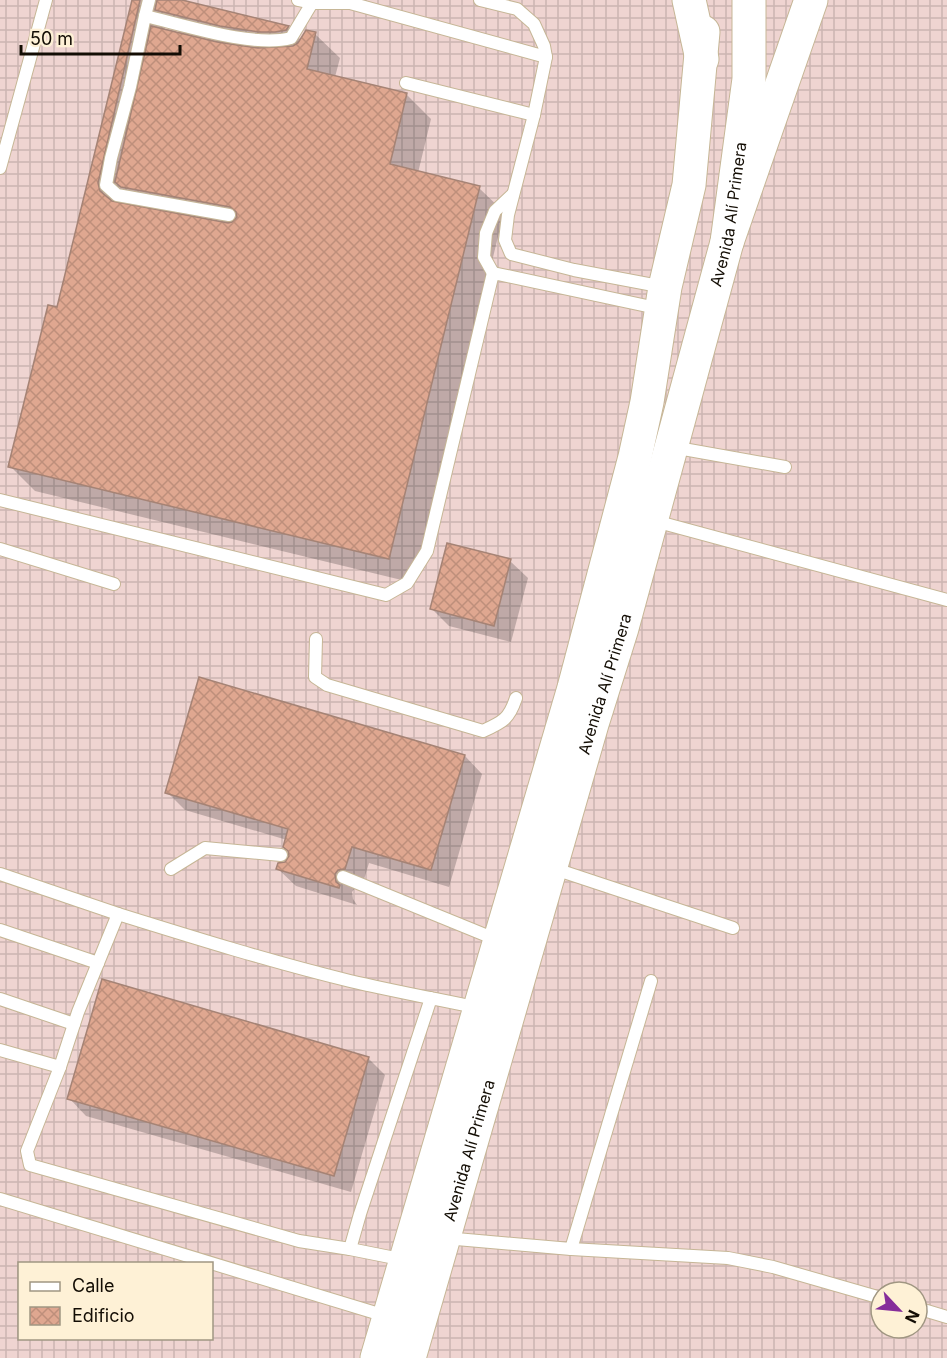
<svg xmlns="http://www.w3.org/2000/svg" width="947" height="1358" viewBox="0 0 947 1358" font-family="Inter,sans-serif">
<style>
.industrial{fill:url(#industrial-grid);fill-rule:evenodd}
.shadow{fill:#0003;fill-rule:evenodd}
.building{fill:url(#building-cross-hatch);stroke:#a58375;stroke-width:1.5}
.lines{fill:none;stroke-linecap:round;stroke-linejoin:round}
.service-casing{stroke:#c6b696;stroke-width:14}
.secondary-casing{stroke:#c6b696;stroke-width:35}
.primary-casing{stroke:#c6b696;stroke-width:35}
.service{stroke:#fff;stroke-width:12}
.secondary{stroke:#fff;stroke-width:33}
.primary{stroke:#fff;stroke-width:33}
.labels{text-anchor:middle;dominant-baseline:central;stroke-width:6;stroke-linejoin:round;paint-order:stroke}
.street-label{font-size:16px;fill:#130d04;stroke:#fef1d6}
</style>
<defs>
<pattern id="industrial-grid" width="8" height="8" patternUnits="userSpaceOnUse" patternTransform="scale(1.5)"><rect width="8" height="8" fill="#efd4d1"/><path d="M0 4h8M4 0v8" fill="none" stroke="#ccb5b2"/></pattern>
<pattern id="building-cross-hatch" width="8" height="8" patternUnits="userSpaceOnUse" patternTransform="scale(1.5)"><rect width="8" height="8" fill="#dfa790"/><path d="M0 0l8 8M0 8l8-8" fill="none" stroke="#be8f7b"/></pattern>
</defs>
<rect width="100%" height="100%" fill="#f3e3c2"/>
<path class="industrial" d="M0 0H947V1358H0ZM20 1264H212V1338H20ZM881 1292H917V1328H881Z"/>
<g class="shadow">
<path d="M133 0H154L158 3V0H175L288 27 301 40 315 34 340 58 335 77 406 94 431 119 418 173 479 188 504 212 414 583 35 491 10 466 58 309ZM167 20 182 35 164 31ZM126 191 144 209 123 205Z"/>
<polygon points="510,561 528,578 511,642 449,626 432,609"/>
<polygon points="465,756 482,774 449,887 369,863 362,886 356,887 352,892 353,899 357,905 296,886 278,869 291,857 287,840 185,810 167,792"/>
<polygon points="368,1058 385,1075 351,1192 86,1116 69,1098"/>
</g>
<g class="building">
<polygon points="132,0 140,0 98,183 100,191 112,201 228,223 232,222 237,217 236,212 230,207 121,187 115,182 151,26 217,42 258,48 293,46 298,43 306,30 316,32 307,69 407,93 390,164 480,186 389,559 8,467 48,305 57,307"/>
<polygon points="157,0 182,0 289,26 286,30 275,32 259,32 220,26 155,10"/>
<polygon points="447,543 511,559 494,626 430,609"/>
<polygon points="199,677 465,755 431,870 352,847 345,869 338,870 335,874 336,882 340,885 339,888 276,869 278,863 285,862 289,856 288,851 283,847 288,829 165,793"/>
<polygon points="102,979 369,1057 334,1176 67,1099"/>
</g>
<g class="lines">
<defs>
<g id="service">
<polyline points="298,0 312,3"/>
<polyline points="480,0 517,9 534,24 544,46 546,57 534,115 508,215 505,240 511,254 574,270 664,287"/>
<polyline points="145,16 149,0"/>
<polyline points="406,83 534,115"/>
<polyline points="0,168 46,0"/>
<path d="M229 215 117 195 106 185 111 158 130 87 145 16C184 25 254 48 291 38L312 3H350L546 57"/>
<polyline points="493,273 484,257 486,233 495,211 513,194"/>
<polyline points="672,447 785,467"/>
<polyline points="0,500 386,595 407,583 427,551 493,273 661,309"/>
<polyline points="651,520 947,600"/>
<polyline points="0,549 114,584"/>
<path d="M316 639 315 677 327 685 483 731C503 722 509 719 516 698"/>
<polyline points="552,868 733,928"/>
<polyline points="171,869 205,848 281,855"/>
<polyline points="0,874 118,914"/>
<polyline points="343,877 500,941"/>
<polyline points="0,930 98,963"/>
<path d="M431 998 360 1214 350 1249 299 1241 30 1165 27 1151 60 1067 78 1012 118 914C195 938 272 962 350 981 393 991 436 999 479 1008"/>
<polyline points="0,999 74,1024"/>
<polyline points="0,1050 60,1067"/>
<polyline points="0,1199 389,1317"/>
<polyline points="445,1238 571,1249 728,1258 773,1267 881,1298"/>
<polyline points="350,1249 405,1260"/>
<polyline points="571,1249 651,981"/>
<polyline points="917,1308 947,1317"/>
</g>
<g id="secondary">
<polyline points="377,1358 574,688 635,457 647,402 665,287 689,185 703,32"/>
<path id="s1" d="M409 1358 592 724 622 628 727 242 749 79V0"/>
</g>
<g id="primary">
<polyline points="689,0 702,59"/>
<polyline points="727,242 811,0"/>
</g>
</defs>
<use href="#service" class="service-casing"/>
<use href="#secondary" class="secondary-casing"/>
<use href="#primary" class="primary-casing"/>
<use href="#service" class="service"/>
<use href="#secondary" class="secondary"/>
<use href="#primary" class="primary"/>
</g>
<g class="labels">
<g class="street-label">
<text stroke="none"><textPath href="#s1" startOffset="1188">Avenida Alí Primera</textPath></text>
<text stroke="none"><textPath href="#s1" startOffset="702">Avenida Alí Primera</textPath></text>
<text stroke="none"><textPath href="#s1" startOffset="216">Avenida Alí Primera</textPath></text>
</g>
</g>
<rect x="18" y="1262" width="195" height="78" fill="#fef1d6" stroke="#a09682" stroke-width="1.5"/>
<rect x="30" y="1282" width="30" height="9" fill="#ffffff" stroke="#a09682" stroke-width="1.5"/>
<text x="72" y="1292" font-size="18" fill="#130d04">Calle</text>
<rect x="30" y="1307" width="30" height="18" fill="url(#building-cross-hatch)" stroke="#a09682" stroke-width="1.5"/>
<text x="72" y="1322" font-size="18" fill="#130d04">Edificio</text>
<g transform="translate(899 1310) rotate(116)"><circle r="28" fill="#fef1d6" stroke="#a09682" stroke-width="1.5"/>
<path d="M0-4.5L10 22L0 15L-10 22Z" fill="#862d9a"/>
<text y="-9" font-size="16" font-weight="bold" text-anchor="middle" fill="#130d04">N</text>
</g>
<path d="M21 45v9h159v-9" fill="none" stroke="#130d04" stroke-width="3"/>
<text x="30" y="45" font-size="18" fill="#130d04" stroke="#fef1d6" stroke-width="4.5" paint-order="stroke">50 m</text>
</svg>
